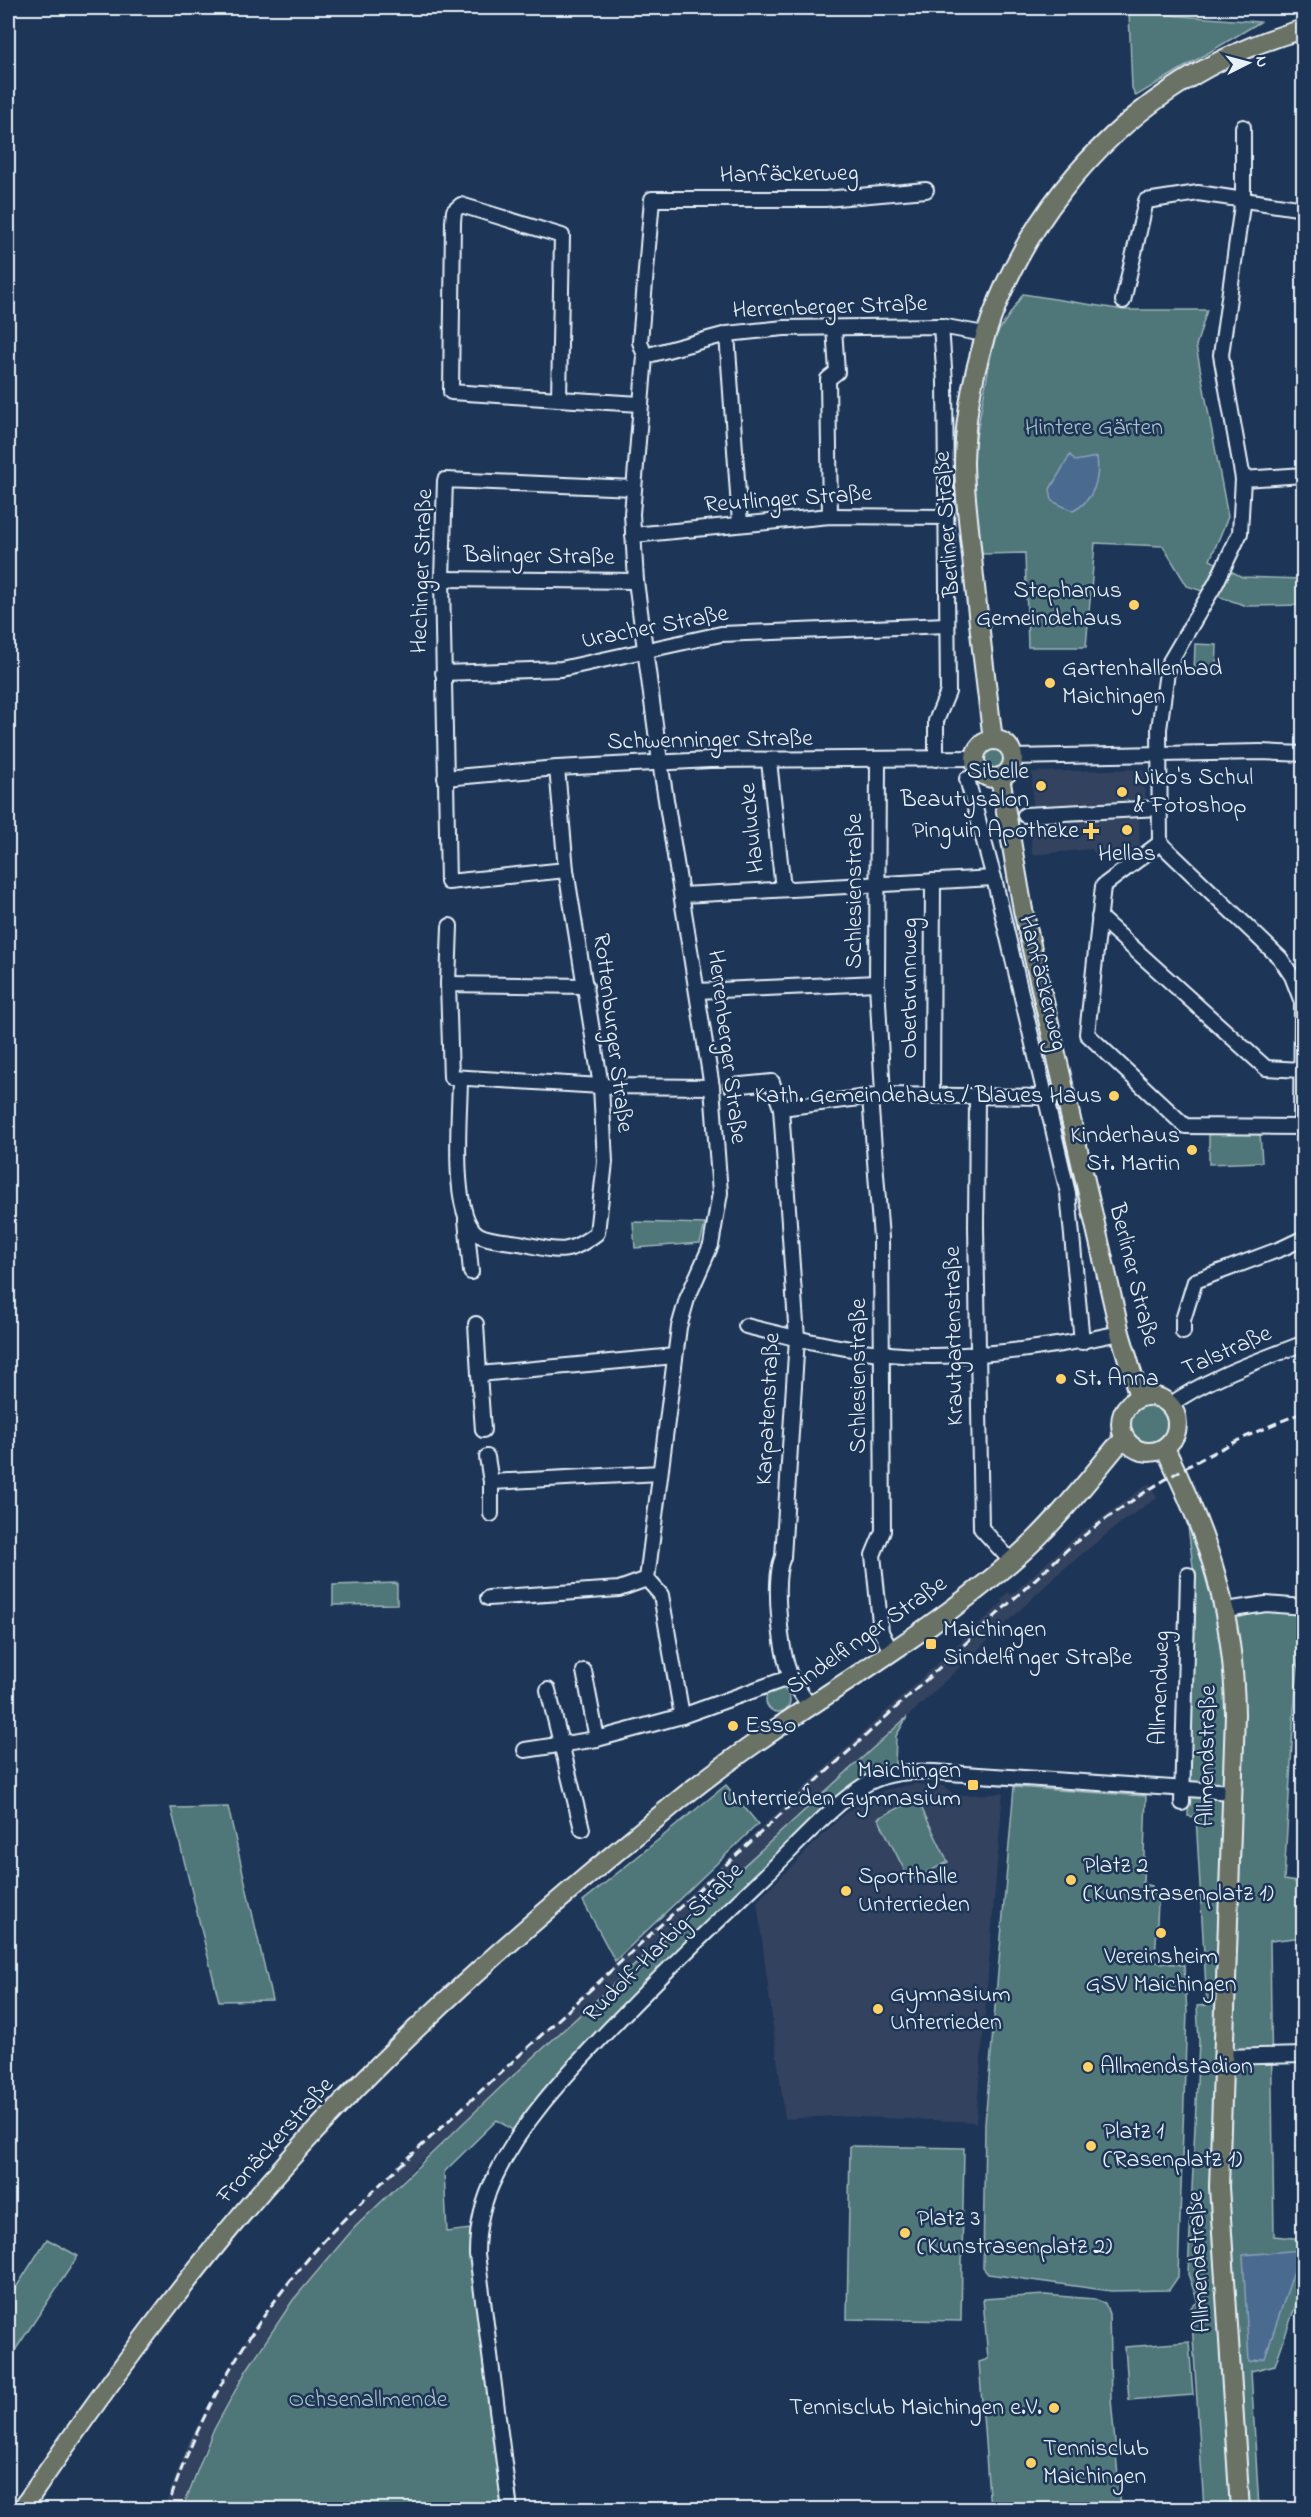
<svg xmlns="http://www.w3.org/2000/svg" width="1311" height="2517" viewBox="0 0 1311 2517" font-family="'Indie Flower',sans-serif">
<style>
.built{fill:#32425f}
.green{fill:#507679;stroke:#9cb4b8;stroke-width:1.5}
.water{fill:#4b6a90;stroke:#8aa0ba;stroke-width:1.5}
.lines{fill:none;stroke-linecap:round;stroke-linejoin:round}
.minor-casing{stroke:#e8f1f8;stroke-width:18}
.major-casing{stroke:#e8f1f8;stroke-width:22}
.minor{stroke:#1d3557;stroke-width:14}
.major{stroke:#6a7266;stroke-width:18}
.rail{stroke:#e8f1f8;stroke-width:3;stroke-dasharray:9 4.5;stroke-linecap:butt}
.poi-dot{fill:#ffd166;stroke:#1d3557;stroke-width:2}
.labels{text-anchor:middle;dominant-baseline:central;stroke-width:5;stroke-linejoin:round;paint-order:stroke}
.street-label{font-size:24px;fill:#e8f1f8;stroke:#1d3557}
.park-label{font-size:24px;fill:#abc0c5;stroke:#1d3557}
.poi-label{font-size:24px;fill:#e8f1f8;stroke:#1d3557;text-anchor:start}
</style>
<rect width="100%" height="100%" fill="#1d3557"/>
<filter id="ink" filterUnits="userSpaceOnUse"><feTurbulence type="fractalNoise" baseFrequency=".0167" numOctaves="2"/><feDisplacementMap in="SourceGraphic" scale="12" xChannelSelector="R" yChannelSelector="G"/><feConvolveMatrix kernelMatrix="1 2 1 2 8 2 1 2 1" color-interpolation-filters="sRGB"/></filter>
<g filter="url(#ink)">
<g class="built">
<polygon points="1143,769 1147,813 1139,815 1140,849 1126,855 1097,857 1092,849 1032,855 1030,820 1033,820 1032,772"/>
<polygon points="1149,1483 1157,1498 1123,1521 1060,1572 878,1745 421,2161 354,2227 293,2299 245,2370 211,2432 181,2509 163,2510 190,2439 241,2347 294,2271 349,2212 1003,1602 1001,1600 1008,1592 1011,1595 1074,1538"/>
<polygon points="915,1784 944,1786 955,1795 993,1794 1003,1792 976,2122 834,2116 785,2119 757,1901 843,1815 865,1799 884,1790"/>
</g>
<g class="green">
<polygon points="1129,12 1260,22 1136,96 1132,88"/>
<polygon points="1023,294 1124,310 1207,310 1196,346 1228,517 1210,560 1242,577 1303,579 1303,605 1247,606 1187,586 1163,546 1095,543 1086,647 1028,647 1025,553 982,554 971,465 994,338"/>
<polygon points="1195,644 1217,645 1216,673 1194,672"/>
<circle cx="994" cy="759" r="11"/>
<polygon points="1209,1132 1260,1133 1262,1162 1209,1164"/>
<polygon points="633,1222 705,1224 700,1243 635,1248"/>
<polygon points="1127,1391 1127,1397 1111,1437 1115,1412"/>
<circle cx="1149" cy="1424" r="22"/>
<polygon points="1187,1519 1206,1564 1221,1623 1261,1611 1303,1613 1294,1711 1284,1880 1303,1883 1303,1937 1270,1941 1274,2236 1303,2239 1304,2281 1275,2365 1251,2371 1259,2509 1204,2509 1191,2307 1198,2302 1188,2274 1199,2041 1197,2006 1207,2005 1196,1817 1188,1816 1194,1574"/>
<polygon points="397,1583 397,1604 333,1605 333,1585"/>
<circle cx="778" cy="1700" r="12"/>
<polygon points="907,1717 896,1736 895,1766 866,1776 841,1798 514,2131 497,2120 444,2172 447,2232 470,2229 472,2265 505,2509 182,2510 212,2433 246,2371 293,2300 355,2227 503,2085"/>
<polygon points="726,1785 758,1824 615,1961 583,1901"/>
<polygon points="1014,1787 1146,1796 1143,1884 1152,1886 1158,1902 1155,1962 1184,1965 1187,2012 1178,2277 1169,2290 1111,2291 988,2274 983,2268 985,2123"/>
<polygon points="917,1799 948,1862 910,1881 878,1818"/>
<polygon points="228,1807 272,2000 219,2001 171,1808"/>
<polygon points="850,2146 964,2148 961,2321 847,2319"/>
<polygon points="47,2239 78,2256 8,2361 8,2300"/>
<polygon points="1045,2295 1094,2299 1105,2303 1109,2314 1111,2399 1121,2509 990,2509 979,2362 988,2359 983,2299"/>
<polygon points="1189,2342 1193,2395 1129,2400 1125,2347"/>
</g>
<g class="water">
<path d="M1070 455 1075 461 1097 457C1100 478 1094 501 1073 511L1052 501 1050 489Z"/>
<polygon points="1301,2250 1265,2358 1249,2362 1243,2255"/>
</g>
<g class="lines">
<defs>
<g id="minor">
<polyline points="1243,127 1243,198 1221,355 1243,479 1240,533 1216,583 1168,665 1159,729 1160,843 1103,886 1087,1034 1185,1126 1304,1127"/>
<polygon points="461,205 562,236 559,399 451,392 453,222 454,211"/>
<polyline points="1123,301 1146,201 1198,193 1304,209"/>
<polyline points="727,334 740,523"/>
<polyline points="645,356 727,334 784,328 941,326 984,334"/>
<polyline points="559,399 640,404"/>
<polyline points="1243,479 1304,475"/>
<polyline points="830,516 828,379 837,372 834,328"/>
<polyline points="633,535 830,516 946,517"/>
<polyline points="442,579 636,581"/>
<polyline points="443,673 561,669 721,634 947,625"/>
<polyline points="1013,757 1260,752 1304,754"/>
<polyline points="936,759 936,721 948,692 945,382 941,326"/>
<polyline points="878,760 877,983 883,1095"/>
<polyline points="769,761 783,889"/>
<polyline points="445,778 557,768 710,760 975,758"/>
<polyline points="967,779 994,878 1068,1193 1082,1342"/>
<polyline points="1025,815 1160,808"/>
<polyline points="1160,843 1280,958 1292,976 1302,1002 1301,1127"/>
<polyline points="566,870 448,882 442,579 445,480 634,488"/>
<polyline points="682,895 994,878"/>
<polyline points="1099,917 1266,1068 1301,1070"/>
<polyline points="448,984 450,926"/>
<polyline points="586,986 448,984 451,1077 601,1086 712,1087"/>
<polyline points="697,991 877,983"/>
<path d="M460 1079C460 1111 449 1218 479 1235 490 1241 511 1241 524 1244 559 1251 567 1256 597 1233L605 1162 601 1086 566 870 557 768"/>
<path d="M731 1086 772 1082 781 1108 797 1338 783 1557C772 1580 781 1654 791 1677 796 1687 803 1696 809 1705"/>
<polyline points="932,1096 933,881"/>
<polyline points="870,1097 881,1238 883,1531 873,1555 881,1632 891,1651"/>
<polyline points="977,1098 976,1227 981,1528 1012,1562"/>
<polyline points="781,1108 883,1095 1053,1097"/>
<polyline points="466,1220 471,1272"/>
<polyline points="476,1324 479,1374 675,1356"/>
<path d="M746 1326C790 1337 835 1348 880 1353 957 1362 1045 1349 1120 1333"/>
<polyline points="1183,1332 1183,1320 1195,1281 1283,1248 1304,1238"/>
<polyline points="479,1374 483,1430"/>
<path d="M1170 1405C1209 1377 1259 1361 1304 1343"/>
<polyline points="487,1457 491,1482 491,1514"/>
<polyline points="491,1482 660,1473"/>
<polyline points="647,1579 661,1595 682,1716"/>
<polyline points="488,1598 619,1589 647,1579 679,1327 687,1299 711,1245 720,1193 712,1087 660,762 636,581 632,514 645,356 640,342 652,199 825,199 926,190"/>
<polyline points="1226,1610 1266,1604 1304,1607"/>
<polyline points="584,1671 597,1739"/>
<polyline points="548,1690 582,1829"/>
<polyline points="525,1750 597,1739 682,1716 791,1677"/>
<polyline points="1182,1803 1188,1575"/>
<polyline points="1223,2057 1304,2055"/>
<path d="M510 2510 477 2254C477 2225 483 2200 496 2175 521 2123 562 2079 601 2038 654 1982 710 1928 766 1875 793 1849 836 1801 868 1783 888 1772 911 1771 934 1772L1232 1792"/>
</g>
<g id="major">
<path d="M993 740C985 676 977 611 971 547 968 518 964 489 964 461 969 262 1110 81 1304 29"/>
<circle cx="994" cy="759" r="19"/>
<polyline points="1000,777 1023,910 1120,1333 1139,1397"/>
<circle cx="1149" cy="1424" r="28"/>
<path d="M1165 1448C1209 1538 1234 1612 1235 1714L1219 2187 1240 2510"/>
<path d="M21 2510C104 2389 190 2270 288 2161 407 2027 541 1913 679 1800 785 1714 908 1651 1011 1562 1051 1528 1082 1488 1115 1448L1125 1439"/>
</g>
</defs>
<use href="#minor" class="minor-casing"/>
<use href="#major" class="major-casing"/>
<use href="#minor" class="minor"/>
<use href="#major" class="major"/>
<path class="rail" d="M167 2510C198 2412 253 2320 321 2244 343 2219 368 2196 392 2173L1070 1547C1140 1489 1219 1445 1304 1412"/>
</g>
</g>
<g class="poi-dot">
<circle cx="1134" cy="605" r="6"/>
<circle cx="1050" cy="683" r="6"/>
<circle cx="1041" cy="786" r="6"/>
<circle cx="1122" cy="792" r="6"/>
<circle cx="1127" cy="830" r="6"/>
<path d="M1088 822h6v6h6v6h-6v6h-6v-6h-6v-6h6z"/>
<circle cx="1114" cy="1096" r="6"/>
<circle cx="1192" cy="1150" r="6"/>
<circle cx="1061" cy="1379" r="6"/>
<rect x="925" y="1638" width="12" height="12" rx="3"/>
<circle cx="733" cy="1726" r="6"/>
<rect x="967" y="1779" width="12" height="12" rx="3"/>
<circle cx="1071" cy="1880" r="6"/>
<circle cx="846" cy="1891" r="6"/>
<circle cx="1161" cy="1933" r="6"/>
<circle cx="878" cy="2009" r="6"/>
<circle cx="1088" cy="2067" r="6"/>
<circle cx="1091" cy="2146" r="6"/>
<circle cx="905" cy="2233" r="6"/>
<circle cx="1054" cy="2408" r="6"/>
<circle cx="1031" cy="2463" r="6"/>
</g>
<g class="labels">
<g class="street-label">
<text transform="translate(789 175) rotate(-1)">Hanfäckerweg</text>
<text transform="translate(830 308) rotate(-2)">Herrenberger Straße</text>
<text transform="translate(788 500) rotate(-4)">Reutlinger Straße</text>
<text transform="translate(948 524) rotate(-94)">Berliner Straße</text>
<text transform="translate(539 557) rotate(1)">Balinger Straße</text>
<text transform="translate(423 571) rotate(-88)">Hechinger Straße</text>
<text transform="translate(655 628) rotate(-11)">Uracher Straße</text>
<text transform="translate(710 741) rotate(-1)">Schwenninger Straße</text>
<text transform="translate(753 828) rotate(-96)">Haulucke</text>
<text transform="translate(855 891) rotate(-90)">Schlesienstraße</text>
<text transform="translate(1042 983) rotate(76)">Hanfäckerweg</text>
<text transform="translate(910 988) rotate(-90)">Oberbrunnweg</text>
<text transform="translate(612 1033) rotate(83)">Rottenburger Straße</text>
<text transform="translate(726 1047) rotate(83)">Herrenberger Straße</text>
<text transform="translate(1133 1275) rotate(76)">Berliner Straße</text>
<text transform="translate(955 1336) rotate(-91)">Krautgartenstraße</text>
<text transform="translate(1227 1352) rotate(-24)">Talstraße</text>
<text transform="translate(859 1376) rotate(-90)">Schlesienstraße</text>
<text transform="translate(769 1409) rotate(-87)">Karpatenstraße</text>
<text transform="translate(867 1636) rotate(-35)">Sindelfinger Straße</text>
<text transform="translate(1161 1688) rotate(-88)">Allmendweg</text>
<text transform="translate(1208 1756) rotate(-89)">Allmendstraße</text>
<text transform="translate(664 1943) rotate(-45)">Rudolf-Harbig-Straße</text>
<text transform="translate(276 2141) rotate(-48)">Fronäckerstraße</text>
<text transform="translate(1200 2262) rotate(-93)">Allmendstraße</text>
</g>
<g class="park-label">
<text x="1094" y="428">Hintere Gärten</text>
<text x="368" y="2400">Ochsenallmende</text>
</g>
<g class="poi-label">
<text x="1122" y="591" text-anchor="end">Stephanus<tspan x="1122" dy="28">Gemeindehaus</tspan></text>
<text x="1062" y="669">Gartenhallenbad<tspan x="1062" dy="28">Maichingen</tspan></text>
<text x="1029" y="772" text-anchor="end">Sibelle<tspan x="1029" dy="28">Beautysalon</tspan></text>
<text x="1134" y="778">Niko's Schul<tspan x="1134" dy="28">&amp; Fotoshop</tspan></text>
<text x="1079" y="831" text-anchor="end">Pinguin Apotheke</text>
<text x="1127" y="854" text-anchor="middle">Hellas</text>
<text x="1102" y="1096" text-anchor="end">Kath. Gemeindehaus / Blaues Haus</text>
<text x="1180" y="1136" text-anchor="end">Kinderhaus<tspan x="1180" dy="28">St. Martin</tspan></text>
<text x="1073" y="1379">St. Anna</text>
<text x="943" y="1630">Maichingen<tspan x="943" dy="28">Sindelfinger Straße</tspan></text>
<text x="745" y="1726">Esso</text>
<text x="961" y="1771" text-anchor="end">Maichingen<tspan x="961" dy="28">Unterrieden Gymnasium</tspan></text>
<text x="1083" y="1866">Platz 2<tspan x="1083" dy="28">(Kunstrasenplatz 1)</tspan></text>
<text x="858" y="1877">Sporthalle<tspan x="858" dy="28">Unterrieden</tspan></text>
<text x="1161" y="1957" text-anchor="middle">Vereinsheim<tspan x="1161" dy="28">GSV Maichingen</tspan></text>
<text x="890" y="1995">Gymnasium<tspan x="890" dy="28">Unterrieden</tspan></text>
<text x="1100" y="2067">Allmendstadion</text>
<text x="1103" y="2132">Platz 1<tspan x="1103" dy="28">(Rasenplatz 1)</tspan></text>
<text x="917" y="2219">Platz 3<tspan x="917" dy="28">(Kunstrasenplatz 2)</tspan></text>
<text x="1042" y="2408" text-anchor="end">Tennisclub Maichingen e.V.</text>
<text x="1043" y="2449">Tennisclub<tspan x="1043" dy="28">Maichingen</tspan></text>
</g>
</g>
<rect width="1311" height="2517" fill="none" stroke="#1d3557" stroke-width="30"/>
<rect x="15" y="15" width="1281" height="2487" fill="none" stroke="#e8f1f8" stroke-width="2" filter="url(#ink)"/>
<g transform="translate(1248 63) rotate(84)" stroke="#1d3557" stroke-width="4.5" paint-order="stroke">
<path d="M0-4.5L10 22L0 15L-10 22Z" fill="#e8f1f8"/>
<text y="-9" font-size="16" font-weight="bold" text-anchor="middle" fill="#e8f1f8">N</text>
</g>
</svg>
